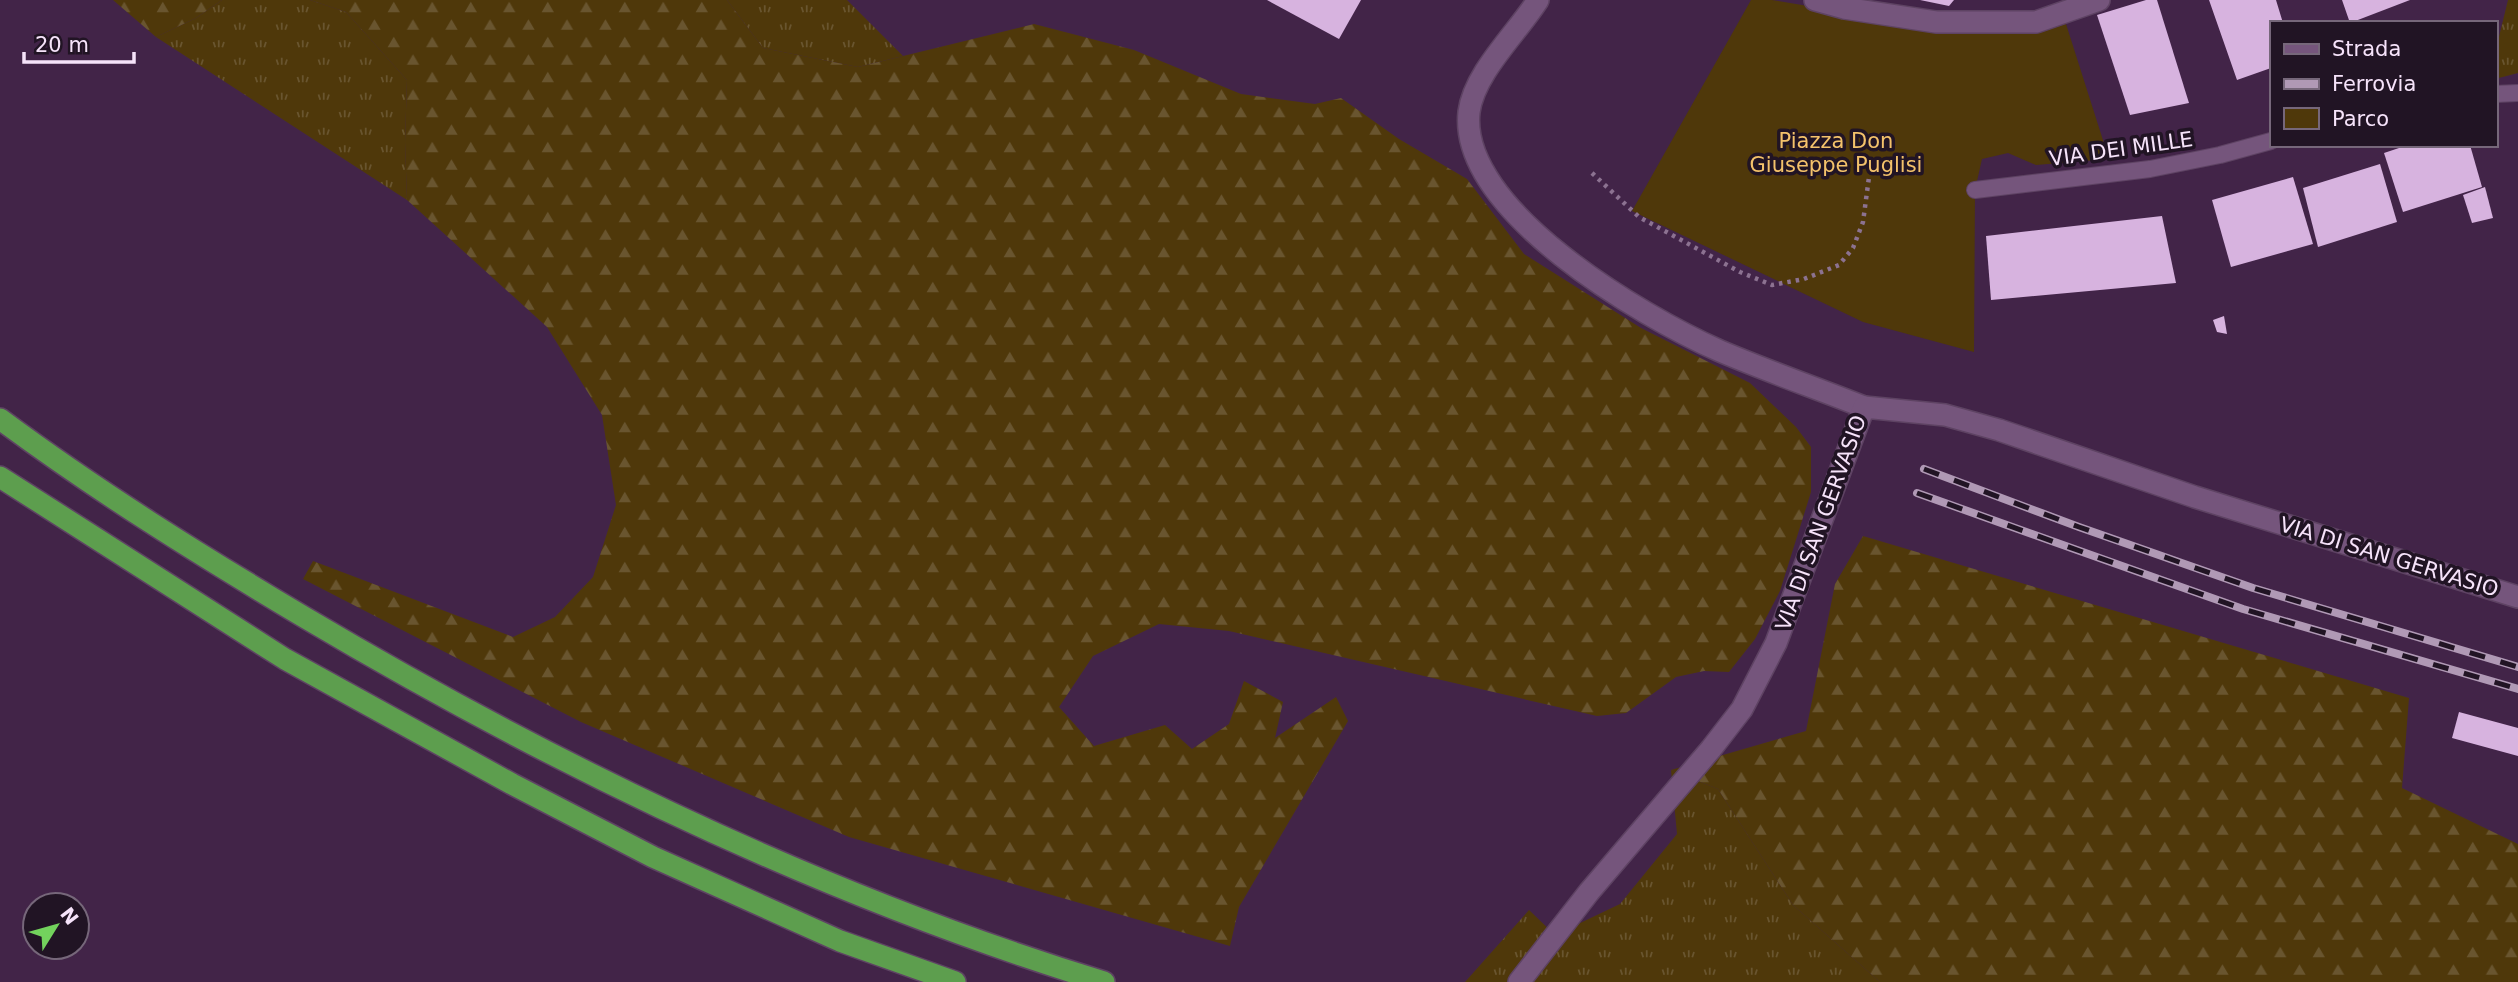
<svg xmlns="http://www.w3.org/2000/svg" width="2518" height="982" viewBox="0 0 2518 982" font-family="'DejaVu Sans',sans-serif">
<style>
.grass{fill:url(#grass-tufts)}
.forest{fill:url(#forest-firs)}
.green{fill:#4f380a}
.building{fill:#d7b3df}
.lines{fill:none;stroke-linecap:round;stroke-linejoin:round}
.service-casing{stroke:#5e4363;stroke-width:18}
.minor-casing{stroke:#5e4363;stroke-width:24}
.tertiary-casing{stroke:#5e4363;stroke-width:24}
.trunk-casing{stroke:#5e4363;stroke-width:24}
.path{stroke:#8c7291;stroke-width:4.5;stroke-dasharray:3.5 5;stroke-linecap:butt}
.service{stroke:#75557c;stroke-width:16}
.minor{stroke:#75557c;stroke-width:21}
.tertiary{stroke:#75557c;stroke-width:21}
.trunk{stroke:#5d9e4e;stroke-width:21}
.rail-casing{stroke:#b099b5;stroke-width:8}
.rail{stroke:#211424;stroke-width:5;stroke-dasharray:16;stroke-linecap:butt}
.labels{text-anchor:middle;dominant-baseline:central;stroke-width:7;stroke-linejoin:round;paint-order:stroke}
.park-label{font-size:21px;fill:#f4c26b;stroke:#211424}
.street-label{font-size:21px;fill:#f6e3fa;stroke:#211424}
</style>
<defs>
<pattern id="grass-tufts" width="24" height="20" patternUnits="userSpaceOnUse" patternTransform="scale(1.75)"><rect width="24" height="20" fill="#4f380a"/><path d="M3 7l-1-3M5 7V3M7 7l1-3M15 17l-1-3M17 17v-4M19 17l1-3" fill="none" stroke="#69552f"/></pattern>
<pattern id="forest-firs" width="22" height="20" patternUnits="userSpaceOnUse" patternTransform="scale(1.75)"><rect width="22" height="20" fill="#4f380a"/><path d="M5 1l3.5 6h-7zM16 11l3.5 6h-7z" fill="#69552f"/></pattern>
</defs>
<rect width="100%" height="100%" fill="#422448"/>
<g class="grass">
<polygon points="222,0 310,0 346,12 407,80 405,142 407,200 156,37 196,18"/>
<polygon points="727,0 847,0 903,56 858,67 763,48"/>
<polygon points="2508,0 2518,0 2518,73 2495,79 2495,53"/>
<polygon points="1671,770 1718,789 1793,905 1880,982 1465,982 1529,910 1555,935 1620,904 1677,834"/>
</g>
<g class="forest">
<polygon points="113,0 222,0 196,18 156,37"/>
<polygon points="310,0 727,0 763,48 858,67 1034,24 1134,50 1241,94 1315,104 1341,98 1399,139 1467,179 1524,254 1641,328 1750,383 1796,427 1811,447 1811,492 1780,591 1755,639 1729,672 1704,671 1676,677 1626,713 1597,716 1229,631 1159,624 1093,656 1059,707 1094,746 1165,725 1192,749 1229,724 1244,681 1283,702 1275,738 1336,697 1348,721 1239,907 1230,946 849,837 581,722 303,579 313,561 513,637 555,617 593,577 616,505 602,415 547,327 407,200 405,142 407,80 346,12"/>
<polygon points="1863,536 2409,698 2402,788 2518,844 2518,982 1880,982 1793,905 1718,789 1671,770 1806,731 1835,584"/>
</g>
<polygon class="green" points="1751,0 1772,0 1970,33 2036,34 2066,24 2109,159 2036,165 2008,153 1982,159 1975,190 1974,352 1863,322 1632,211"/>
<g class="building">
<polygon points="1267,0 1361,0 1339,39"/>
<polygon points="1920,0 1954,0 1949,6"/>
<polygon points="2146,0 2157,0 2189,103 2130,115 2097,15"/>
<polygon points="2209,0 2276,0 2283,23 2271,23 2271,68 2237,80"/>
<polygon points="2342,0 2410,0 2350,23"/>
<polygon points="2408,145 2470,145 2482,187 2403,212 2384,153"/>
<polygon points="2380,164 2397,222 2318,247 2303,188"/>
<polygon points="2293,177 2313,244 2231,267 2212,200"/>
<polygon points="2485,187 2493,218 2472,223 2463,195"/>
<polygon points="2162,216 2176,283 1991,300 1986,236"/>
<polygon points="2224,316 2227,334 2217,332 2213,320"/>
<polygon points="2459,712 2518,728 2518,756 2452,738"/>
</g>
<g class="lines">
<defs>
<g id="service">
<polyline points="2495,94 2518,93"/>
<polyline points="1975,190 2150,169 2220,155 2271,141"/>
</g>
<g id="minor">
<path d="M1538 0C1517 33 1474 73 1469 112 1458 210 1643 317 1720 351 1767 371 1816 388 1864 407"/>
<polyline points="1815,0 1844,8 1936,22 2036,22 2099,0"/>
</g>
<polyline id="tertiary" points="1519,982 1589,892 1711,749 1742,709 1776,643 1864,407 1945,415 1999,430 2195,497 2518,597"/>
<g id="trunk">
<path d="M0 419C97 491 200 555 304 617 557 767 823 896 1104 982"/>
<polyline points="0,477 285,659 512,784 653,857 840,941 955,982"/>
</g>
</defs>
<use href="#service" class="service-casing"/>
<use href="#minor" class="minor-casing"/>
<use href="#tertiary" class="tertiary-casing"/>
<use href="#trunk" class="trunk-casing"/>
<polyline class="path" points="1592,173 1639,217 1740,272 1772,285 1804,279 1839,265 1853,248 1863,222 1869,177"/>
<use href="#service" class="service"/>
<use href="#minor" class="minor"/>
<use href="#tertiary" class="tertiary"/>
<use href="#trunk" class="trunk"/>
<defs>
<g id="rail">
<polyline points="1924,469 2079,527 2253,588 2518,667"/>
<polyline points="1917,493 2243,609 2518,689"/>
</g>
</defs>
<use href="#rail" class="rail-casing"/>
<use href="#rail" class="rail"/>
</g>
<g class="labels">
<g class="park-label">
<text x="1836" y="141">Piazza Don<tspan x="1836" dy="24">Giuseppe Puglisi</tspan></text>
</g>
<g class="street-label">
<text transform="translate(2121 149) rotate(-8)">VIA DEI MILLE</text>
<text transform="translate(1821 523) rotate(-70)">VIA DI SAN GERVASIO</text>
<text transform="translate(2389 557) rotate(17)">VIA DI SAN GERVASIO</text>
</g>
</g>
<rect x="2270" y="21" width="228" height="126" fill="#211424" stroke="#76677a" stroke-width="2"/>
<rect x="2284" y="44" width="35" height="10" fill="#75557c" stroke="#76677a" stroke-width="2"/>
<text x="2332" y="56" font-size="21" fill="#f6e3fa">Strada</text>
<rect x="2284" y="79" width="35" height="10" fill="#b099b5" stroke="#76677a" stroke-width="2"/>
<text x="2332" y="91" font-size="21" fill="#f6e3fa">Ferrovia</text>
<rect x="2284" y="108" width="35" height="21" fill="#4f380a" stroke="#76677a" stroke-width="2"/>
<text x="2332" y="126" font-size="21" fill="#f6e3fa">Parco</text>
<g transform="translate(56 926) rotate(53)"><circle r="33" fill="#211424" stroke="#76677a" stroke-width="2"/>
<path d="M0-5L12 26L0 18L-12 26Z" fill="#73d25d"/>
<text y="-10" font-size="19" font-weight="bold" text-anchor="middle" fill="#f6e3fa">N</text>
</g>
<path d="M24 52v10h110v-10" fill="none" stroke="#f6e3fa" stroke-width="3.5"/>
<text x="35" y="52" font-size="21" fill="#f6e3fa" stroke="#211424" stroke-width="5" paint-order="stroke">20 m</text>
</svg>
